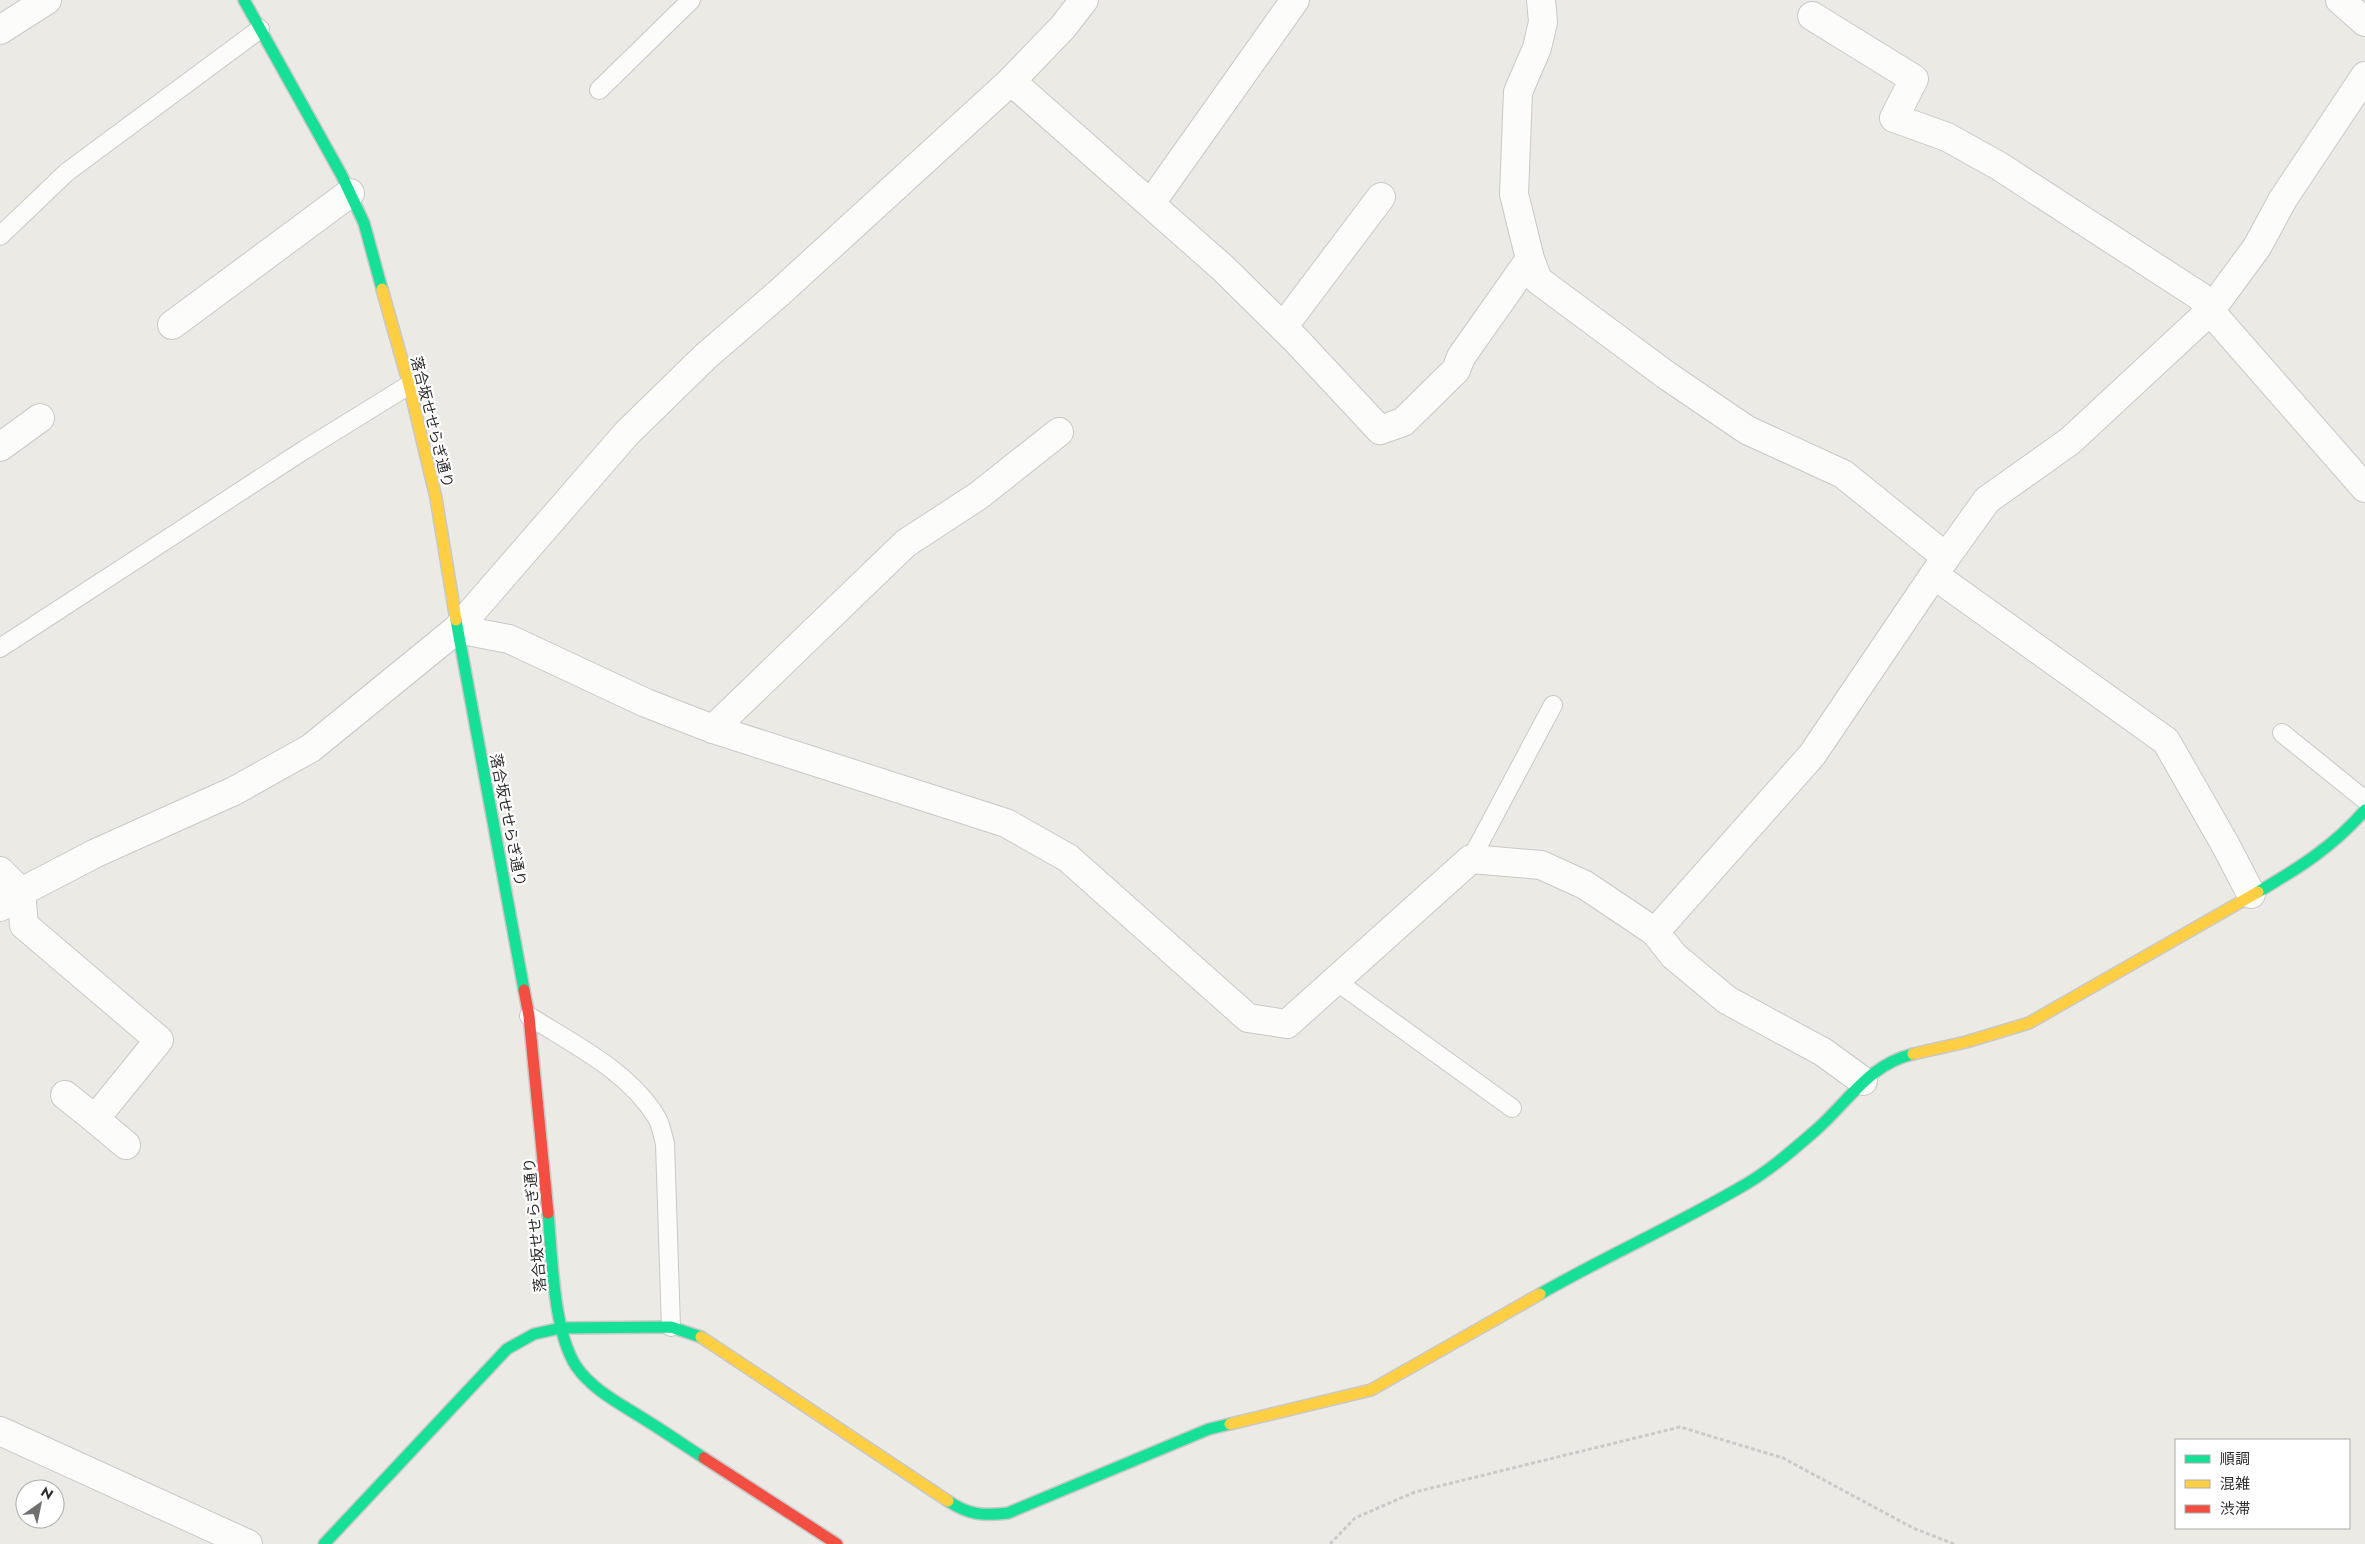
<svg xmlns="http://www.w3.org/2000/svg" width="2365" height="1544" viewBox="0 0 2365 1544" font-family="Jost,'Noto Sans JP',sans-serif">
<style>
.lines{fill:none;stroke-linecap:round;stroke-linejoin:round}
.lane-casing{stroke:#c9c8c9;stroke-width:20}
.street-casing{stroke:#c9c8c9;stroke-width:30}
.fast-casing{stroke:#c9c8c9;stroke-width:14}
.slow-casing{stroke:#c9c8c9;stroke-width:14}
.jam-casing{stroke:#c9c8c9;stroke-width:14}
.path{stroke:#cacac9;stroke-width:3;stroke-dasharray:4 2.5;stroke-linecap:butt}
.lane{stroke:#fcfcfb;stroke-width:18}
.street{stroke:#fcfcfb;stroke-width:28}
.fast{stroke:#16e098;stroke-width:11}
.slow{stroke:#ffcf43;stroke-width:11}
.jam{stroke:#f24e42;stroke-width:11}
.labels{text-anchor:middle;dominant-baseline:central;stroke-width:4.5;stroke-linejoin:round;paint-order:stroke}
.street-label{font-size:15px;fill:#2e2e2e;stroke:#fff}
</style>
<rect width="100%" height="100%" fill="#eceae4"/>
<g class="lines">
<defs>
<g id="lane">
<polyline points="599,90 691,0"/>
<polyline points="0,236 67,172 260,29"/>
<polyline points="0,648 304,450 409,385"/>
<polyline points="2282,733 2365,800"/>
<polyline points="1471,859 1553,705"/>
<polyline points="1336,981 1512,1108"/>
<path d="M529 1016C574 1045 629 1071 657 1118 661 1125 663 1136 665 1144L671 1327"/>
</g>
<g id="street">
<polyline points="1541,0 1543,22 1537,48 1518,92 1514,194 1530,259 1538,280 1666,375 1747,430 1843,474 1946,557"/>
<polyline points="2340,0 2365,22"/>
<polyline points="1812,16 1914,79 1894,118 1947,137 1999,166 2201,297 2210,311 2365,488"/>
<polyline points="0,30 47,0"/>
<polyline points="1011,81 1224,269 1296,340 1380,430 1403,422 1456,370 1461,357 1530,259"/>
<polyline points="1151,203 1295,0"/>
<polyline points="172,325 350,193"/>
<polyline points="1283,327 1381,197"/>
<polyline points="0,447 40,418"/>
<polyline points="1934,575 2166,741 2225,844 2251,894"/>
<polyline points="457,629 509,639 646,703 713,729 1006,823 1068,858 1248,1018 1287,1024 1471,859 1541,865 1585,885 1655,932 1674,956 1727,1000 1823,1052 1863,1081"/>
<polyline points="713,729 906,543 978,496 1059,432"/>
<polyline points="0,871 21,892 24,925 159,1040 95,1119 65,1095"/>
<polyline points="0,907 21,892 96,853 234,791 311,748 457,629 627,433 706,356 779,293 1011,81 1063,27 1084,0"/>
<polyline points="1655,932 1812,755 1946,557 1987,500 2070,441 2210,311 2257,247 2283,199 2365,76"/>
<polyline points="95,1119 126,1145"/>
<polyline points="0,1431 248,1544"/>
</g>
<g id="fast">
<polyline points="244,0 341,174 364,223 382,289"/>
<polyline points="456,620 524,990"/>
<path d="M2258 892C2299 868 2334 846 2365 810"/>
<path d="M548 1213C552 1255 553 1331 576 1366 590 1387 615 1401 636 1414 659 1428 681 1443 704 1458"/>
<path d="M1540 1294C1606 1256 1676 1225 1741 1187 1768 1172 1793 1150 1816 1130 1850 1100 1868 1065 1913 1054"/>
<path d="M948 1501C969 1515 983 1516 1008 1513L1209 1429 1230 1424"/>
<polyline points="324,1544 507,1349 534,1334 561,1328 671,1327 701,1337"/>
</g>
<g id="slow">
<polyline points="382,289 409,385 436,498 456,620"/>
<polyline points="1913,1054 1966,1042 2029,1023 2258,892"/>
<polyline points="701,1337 948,1501"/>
<polyline points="1230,1424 1371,1390 1540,1294"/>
</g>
<g id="jam">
<polyline points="524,990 529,1016 548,1213"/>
<polyline points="704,1458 837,1544"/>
</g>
</defs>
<use href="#lane" class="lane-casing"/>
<use href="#street" class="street-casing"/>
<use href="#fast" class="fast-casing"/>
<use href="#slow" class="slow-casing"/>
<use href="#jam" class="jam-casing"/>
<polyline class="path" points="1330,1544 1355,1518 1415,1492 1680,1427 1783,1458 1913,1528 1954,1544"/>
<use href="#lane" class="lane"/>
<use href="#street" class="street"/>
<use href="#fast" class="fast"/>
<use href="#slow" class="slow"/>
<use href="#jam" class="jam"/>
</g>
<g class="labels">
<g class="street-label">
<text transform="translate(432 422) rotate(76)">落合坂せせらぎ通り</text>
<text transform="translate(508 820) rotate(79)">落合坂せせらぎ通り</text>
<text transform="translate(535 1225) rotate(-95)">落合坂せせらぎ通り</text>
</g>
</g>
<rect x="2175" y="1439" width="175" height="90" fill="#ffffff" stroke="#ababab"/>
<rect x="2185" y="1455" width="25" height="8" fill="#16e098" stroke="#ababab"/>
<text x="2220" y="1464" font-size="15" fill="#2e2e2e">順調</text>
<rect x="2185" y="1480" width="25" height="8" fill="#ffcf43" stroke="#ababab"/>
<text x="2220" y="1489" font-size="15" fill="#2e2e2e">混雑</text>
<rect x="2185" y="1505" width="25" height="8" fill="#f24e42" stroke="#ababab"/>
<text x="2220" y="1514" font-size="15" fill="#2e2e2e">渋滞</text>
<g transform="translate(40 1504) rotate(33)"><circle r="24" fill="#ffffff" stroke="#ababab"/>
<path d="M0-4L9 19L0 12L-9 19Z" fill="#70706e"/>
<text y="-8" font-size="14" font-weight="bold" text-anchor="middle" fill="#2e2e2e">N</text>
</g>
</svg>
